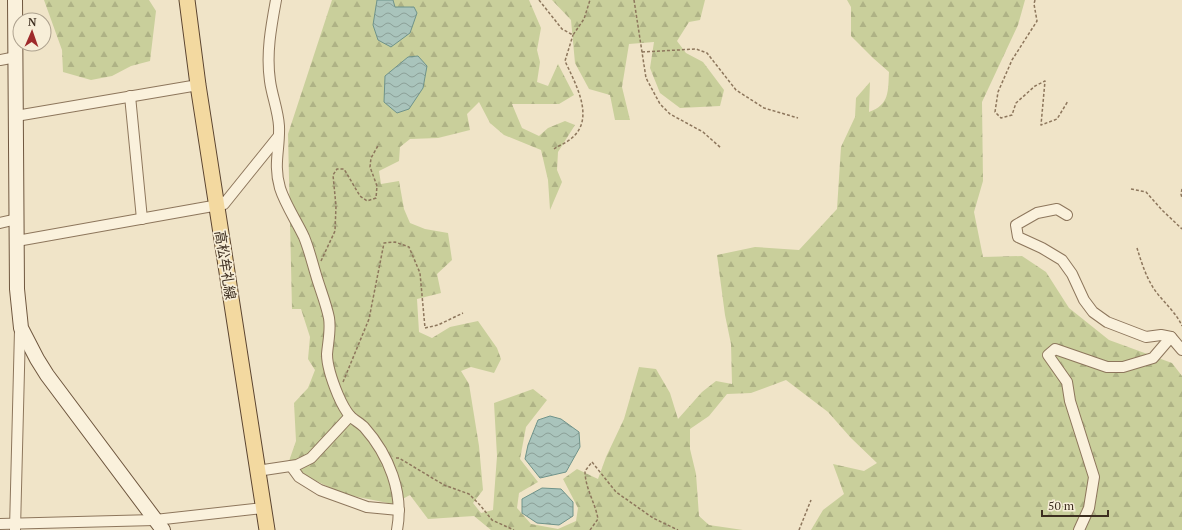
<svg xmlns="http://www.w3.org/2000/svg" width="1182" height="530" viewBox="0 0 1182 530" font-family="'PT Serif','Noto Sans JP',serif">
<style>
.forest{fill:url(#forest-firs)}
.water{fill:url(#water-waves);stroke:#6f938a}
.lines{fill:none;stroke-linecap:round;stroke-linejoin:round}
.street-casing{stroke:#8d765c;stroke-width:12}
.secondary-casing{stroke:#6f573f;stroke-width:16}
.primary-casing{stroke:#5b4430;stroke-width:17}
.path{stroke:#8d765c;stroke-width:1.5;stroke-dasharray:3 2;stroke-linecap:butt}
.street{stroke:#faf1dc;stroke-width:10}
.secondary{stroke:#faf1dc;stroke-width:14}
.primary{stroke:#f3d9a0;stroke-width:15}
.labels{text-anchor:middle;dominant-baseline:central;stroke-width:3.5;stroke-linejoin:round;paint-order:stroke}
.street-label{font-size:14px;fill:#3d2e20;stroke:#f7eed8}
</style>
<defs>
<pattern id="forest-firs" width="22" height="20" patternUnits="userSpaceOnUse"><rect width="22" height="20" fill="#c9cf9b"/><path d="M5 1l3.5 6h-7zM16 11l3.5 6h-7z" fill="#aeb285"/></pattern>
<pattern id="water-waves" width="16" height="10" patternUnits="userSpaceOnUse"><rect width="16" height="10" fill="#a9c4bc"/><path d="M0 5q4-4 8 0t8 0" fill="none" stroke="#8ba098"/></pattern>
</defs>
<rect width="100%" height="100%" fill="#f0e4c8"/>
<g class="forest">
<polygon points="44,0 149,0 156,11 150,61 131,66 112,76 91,80 63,72 62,50"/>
<path d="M332 0H529L541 28 537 50 540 62 537 82 548 86 558 64 574 95 559 104H512L522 128 539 136 548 128 565 121 575 125 558 152 557 170 562 182 550 210 548 180 541 150 504 135 490 123 479 102 467 114 470 130 438 138 410 139 400 147 399 161 379 171 381 184 399 181 404 209 410 223 425 229 448 233 452 260 437 274 441 293 417 299 419 332 432 338 450 327 478 321 497 348 501 359 494 373 471 367 461 371 469 384 479 446 483 490 473 503 481 513 493 510 497 456 494 403 533 389 547 400 526 427 520 459 538 482 519 493 517 508 531 524 558 529 576 521 578 508 563 479 577 469 598 479 606 457 624 419 639 367 656 369 670 393 678 419 702 392 716 381 732 384 731 344 725 315 717 255 755 247 799 250 837 209 841 147 855 117 856 98 870 82 869 112C890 105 888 90 889 72L873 58 851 36V7L847 0H1025L1018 25 982 102 983 181 974 212 983 257 1022 256 1046 272 1069 308 1109 340 1172 363 1182 376V530H811L823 510 844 494 833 464 864 471 877 463 851 438 828 412 786 380 751 393 727 394 709 416 690 429V449L696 474 699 516 709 525 743 530H491L474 516 428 519 410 495 393 504 343 494 302 474 289 461 296 441 294 403 308 388 315 370 308 359 310 337 301 309H292L288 134Z"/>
<polygon points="552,0 705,0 700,20 689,22 677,41 686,53 703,62 724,90 720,106 680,108 660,93 650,68 654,42 629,44 622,87 630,120 615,120 610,95 589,89 575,63 571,20"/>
</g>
<g class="water">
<polygon points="377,0 393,0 395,7 414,7 417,13 410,33 391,47 378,40 373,25"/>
<polygon points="418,56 427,66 423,88 409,109 397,113 384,102 385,76 408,57"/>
<polygon points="550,416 561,419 579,432 580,447 566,472 540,478 525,459 528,445 538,420"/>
<polygon points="542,488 561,489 573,502 573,516 559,525 537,523 522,513 522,499"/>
</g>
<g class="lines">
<defs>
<g id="street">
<path d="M276 0C271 27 266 54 270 81 272 96 278 110 279 126 280 149 273 164 280 188 285 204 297 222 304 237 309 249 312 262 316 275 320 289 326 303 329 318 331 330 328 342 327 354 327 367 333 383 338 395 341 402 345 410 350 416 354 420 360 423 364 427 389 455 404 493 397 530"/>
<polyline points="0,60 16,57"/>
<polyline points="130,96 142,219"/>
<polyline points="16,116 198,85"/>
<polyline points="1067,215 1057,209 1037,213 1016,225 1018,237 1042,248 1062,260 1072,274 1084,300 1093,312 1107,322 1146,337 1161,335 1171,337 1182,350"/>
<polyline points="0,223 17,219"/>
<polyline points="17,241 224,204 278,137"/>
<polyline points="291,466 299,477 320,490 367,507 399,510"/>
<polyline points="257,471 297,465 311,458 350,416"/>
<polyline points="0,524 155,520 263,508"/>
<polyline points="15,529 20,330"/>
<polyline points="1079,530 1089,508 1094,477 1070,401 1067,382 1048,355 1055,349 1107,367 1123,367 1153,358 1171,337"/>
</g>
<polyline id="secondary" points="15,0 17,289 21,328 37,359 47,375 163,530"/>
<polyline id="primary" points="187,0 198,85 267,530"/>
</defs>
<use href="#street" class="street-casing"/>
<use href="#secondary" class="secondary-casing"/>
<use href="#primary" class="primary-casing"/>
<g class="path">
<polyline points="539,0 562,29 573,35 584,19 590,0"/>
<polyline points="634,0 646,78 660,104 670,114 703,132 721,148"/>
<polyline points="1035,0 1034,4 1037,21 1012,60 998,92 995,112 1001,118 1012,115 1016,103 1035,86 1045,81 1041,125 1057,119 1068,101"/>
<polyline points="642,52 696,49 707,53 736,90 764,108 798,118"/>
<path d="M554 149C560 145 568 142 573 137 595 117 575 83 565 61L573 35"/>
<polyline points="1131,189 1146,192 1162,210 1182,229"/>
<polyline points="1182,189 1181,194 1182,198"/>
<path d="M1137 248C1141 261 1146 277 1154 289 1163 302 1176 312 1182 326"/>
<polyline points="321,261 335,231 336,206 333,175 337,169 344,169 360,196 367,201 376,198 377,186 370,167 371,158 379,144"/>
<polyline points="343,382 369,319 384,243 395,242 409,247 420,273 425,328 438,325 463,313"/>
<polyline points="396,458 399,458 444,485 469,494 480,505 492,520 514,530"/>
<path d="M590 530 598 519C595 502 585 488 585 471L592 462 616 492 653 518 678 530"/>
<polyline points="799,530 811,500"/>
</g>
<use href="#street" class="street"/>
<use href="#secondary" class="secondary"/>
<use href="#primary" class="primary"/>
</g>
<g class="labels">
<g class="street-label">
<text transform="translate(226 265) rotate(81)">高松牟礼線</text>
</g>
</g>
<g transform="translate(32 32) rotate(2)"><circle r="19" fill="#f7eed8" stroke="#ada18e"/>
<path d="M0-3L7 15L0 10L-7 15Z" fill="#9e2a2b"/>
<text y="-6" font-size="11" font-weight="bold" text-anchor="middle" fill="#3d2e20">N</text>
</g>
<path d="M1042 510v6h66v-6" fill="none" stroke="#3d2e20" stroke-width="2"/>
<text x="1048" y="510" font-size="12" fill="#3d2e20" stroke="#f7eed8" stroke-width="3" paint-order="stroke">50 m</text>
</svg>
